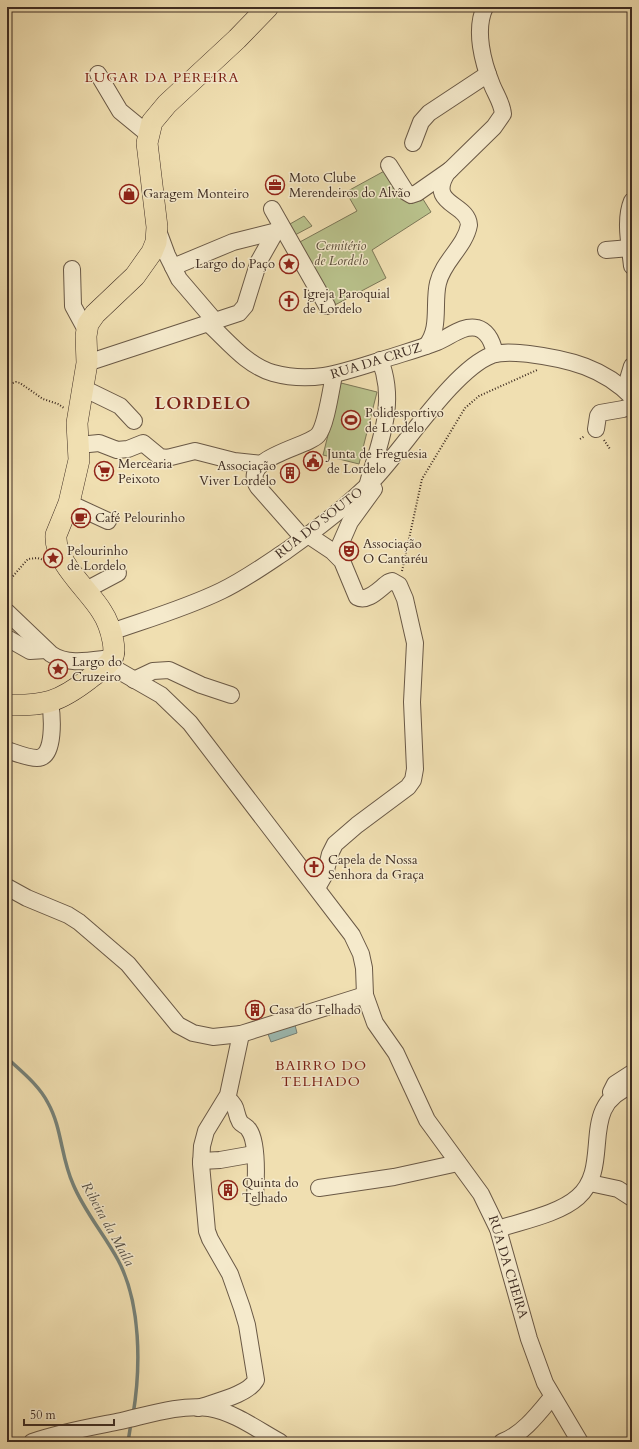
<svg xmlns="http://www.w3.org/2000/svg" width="639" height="1449" viewBox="0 0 639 1449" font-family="Cardo,serif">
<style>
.green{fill:#b9c28c;stroke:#7c7757}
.water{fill:#9cbbb3;stroke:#768279}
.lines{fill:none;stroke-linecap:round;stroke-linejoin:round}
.stream{stroke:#768279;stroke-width:3.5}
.minor-casing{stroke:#6a5946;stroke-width:18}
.major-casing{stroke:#3e2c22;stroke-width:22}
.path{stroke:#3e2c22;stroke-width:2;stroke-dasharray:1 2;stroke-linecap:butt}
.minor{stroke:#f5eacc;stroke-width:16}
.major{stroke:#f0dfb1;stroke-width:21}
.labels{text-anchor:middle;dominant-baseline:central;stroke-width:3;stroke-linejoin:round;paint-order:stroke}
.poi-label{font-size:13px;fill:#3e2c22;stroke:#f5eacc;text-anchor:start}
.park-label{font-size:13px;font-style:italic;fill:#574a37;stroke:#f5eacc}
.street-label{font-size:13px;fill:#3e2c22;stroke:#f5eacc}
.neighbourhood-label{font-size:14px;letter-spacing:1px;fill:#7a1f14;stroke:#f5eacc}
.water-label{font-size:14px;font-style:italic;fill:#565046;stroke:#f5eacc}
.district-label{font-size:17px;font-weight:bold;letter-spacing:1px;fill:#7a1f14;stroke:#f5eacc}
</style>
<rect width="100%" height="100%" fill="#f0dfb1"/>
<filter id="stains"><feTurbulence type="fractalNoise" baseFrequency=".005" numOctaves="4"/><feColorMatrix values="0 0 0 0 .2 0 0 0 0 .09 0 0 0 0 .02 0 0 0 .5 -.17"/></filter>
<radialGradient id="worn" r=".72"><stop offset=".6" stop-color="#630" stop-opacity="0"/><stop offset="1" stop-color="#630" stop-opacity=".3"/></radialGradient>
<g class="green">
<polygon points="388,169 409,204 421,196 431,212 372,250 386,278 333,306 298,243 357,211 346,192"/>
<polygon points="304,216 312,226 295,235 290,224"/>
<polygon points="341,383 377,392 359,464 323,455"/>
</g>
<polygon class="water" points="295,1025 297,1033 271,1042 268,1034"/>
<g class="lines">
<g class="stream">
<path d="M7 1058C21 1071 39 1085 48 1103 62 1128 61 1158 73 1184 84 1211 104 1234 118 1260 141 1303 141 1367 133 1415"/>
<polyline points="128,1442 131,1423"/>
</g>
<defs>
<g id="minor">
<polyline points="98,74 120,111 148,134"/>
<polyline points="413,143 421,122 429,113 488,74"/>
<polyline points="389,165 406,192 411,195 417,193 450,170"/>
<path d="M632 201C624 220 630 246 632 266"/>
<polyline points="272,209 327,306"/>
<polyline points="157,228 167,255 179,279 215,321"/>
<polyline points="606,250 630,248"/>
<polyline points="173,267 233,242 281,230"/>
<polyline points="72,269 73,306 86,330"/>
<path d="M208 323C227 340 247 366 273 373 313 384 344 372 382 360 400 354 419 349 437 342 450 337 462 325 477 328 488 331 493 344 495 354"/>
<path d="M426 346C441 329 433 303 438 283 443 261 465 247 469 225 468 203 427 205 447 173L494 127 503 114C502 103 496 95 492 85 483 63 474 30 485 7"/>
<polyline points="87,363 239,313 245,306 259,261 276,231"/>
<polyline points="83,388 120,406 134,421"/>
<polyline points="625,389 632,366"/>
<polyline points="596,429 598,416 600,413 623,409 632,406"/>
<polyline points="79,445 99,443 117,450 128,449 143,443 160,457 167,458 195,451 234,461 262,464"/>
<path d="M368 483C380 441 397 403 380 360"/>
<polyline points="69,503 108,521"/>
<path d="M308 535 332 551 342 561 357 597C368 603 380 588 389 582L392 581 399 585 405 599 415 643 412 702 415 769 413 780 408 787 357 825 335 844 330 854 325 874 317 888"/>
<path d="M303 538 258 487C239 457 306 448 318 435 326 426 331 389 334 375"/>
<polyline points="336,554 350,522 374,489"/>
<polyline points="86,590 118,573"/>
<path d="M7 612 51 654C68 666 92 660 112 658"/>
<path d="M111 632C148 619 186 608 221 591 244 580 265 565 286 551 317 529 348 506 374 479 404 448 454 369 492 355 504 351 517 353 529 354 569 359 604 368 632 397"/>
<polyline points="7,638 30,651 46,650"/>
<polyline points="107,664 161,695 190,723 352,935 361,954 364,968 365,995 375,1023 396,1053 427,1120 481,1194 498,1229 529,1339 545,1383 580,1442"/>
<polyline points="134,680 153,671 169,670 201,685 231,695"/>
<path d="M7 750C16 753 28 758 37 758 56 758 52 714 50 703"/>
<polyline points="7,887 27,898 68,915 79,922 128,964 178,1025 193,1033 213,1037 241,1034 365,995"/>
<polyline points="611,1092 615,1084 632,1073"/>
<path d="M227 1098C239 1108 234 1111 240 1122 242 1125 247 1126 249 1130 258 1142 256 1182 255 1197"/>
<polyline points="201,1161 220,1160 254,1154"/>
<polyline points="590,1183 618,1189 632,1198"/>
<polyline points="319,1188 394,1177 458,1163"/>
<path d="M498 1229C522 1221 559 1214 578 1197 614 1165 576 1105 632 1086"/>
<path d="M198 1408C214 1402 248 1395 256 1380L247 1325 242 1308 230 1274 210 1239 207 1231 201 1164 202 1146 206 1131 228 1095 241 1034"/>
<path d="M32 1442C61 1432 91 1427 121 1421 148 1415 180 1404 209 1408 234 1412 258 1430 280 1442"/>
<path d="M502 1442C523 1434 538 1414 552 1397"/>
</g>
<path id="major" d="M7 705C45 706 59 702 89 679 96 673 107 667 112 659 115 653 114 647 113 641 111 631 108 621 102 612 89 590 54 562 56 535L69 503 79 460 77 423 87 363 86 336 88 324 95 314 135 276 152 252 156 242 157 227 147 143 152 122 167 104 237 39 268 7"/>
</defs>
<use href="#minor" class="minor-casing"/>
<use href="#major" class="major-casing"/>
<g class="path">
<polyline points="7,385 16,382 20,383 43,399 58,404 64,408"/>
<polyline points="580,439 585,436"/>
<polyline points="604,440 610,449"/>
<polyline points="402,571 422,479 465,408 479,396 537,370"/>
<polyline points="7,583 28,559 37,558 44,560"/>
</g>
<use href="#minor" class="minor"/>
<use href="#major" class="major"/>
</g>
<defs>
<symbol id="office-ring" viewBox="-11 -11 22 22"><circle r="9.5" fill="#f5eacc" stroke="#8f2418" stroke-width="1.5"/><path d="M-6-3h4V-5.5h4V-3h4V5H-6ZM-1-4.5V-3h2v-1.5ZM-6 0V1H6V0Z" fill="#8f2418"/></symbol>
<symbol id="shop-ring" viewBox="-11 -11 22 22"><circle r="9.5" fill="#f5eacc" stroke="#8f2418" stroke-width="1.5"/><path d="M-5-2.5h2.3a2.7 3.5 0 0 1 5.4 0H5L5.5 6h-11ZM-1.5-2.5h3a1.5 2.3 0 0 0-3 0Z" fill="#8f2418"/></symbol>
<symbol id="sight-ring" viewBox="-11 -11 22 22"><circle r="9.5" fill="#f5eacc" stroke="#8f2418" stroke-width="1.5"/><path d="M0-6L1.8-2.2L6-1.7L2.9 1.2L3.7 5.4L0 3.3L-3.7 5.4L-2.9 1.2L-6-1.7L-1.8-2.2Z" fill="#8f2418"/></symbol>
<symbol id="church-ring" viewBox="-11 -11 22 22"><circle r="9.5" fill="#f5eacc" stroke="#8f2418" stroke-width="1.5"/><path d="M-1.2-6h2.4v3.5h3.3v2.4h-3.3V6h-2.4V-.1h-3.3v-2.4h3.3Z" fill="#8f2418"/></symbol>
<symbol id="stadium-ring" viewBox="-11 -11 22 22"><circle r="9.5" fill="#f5eacc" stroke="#8f2418" stroke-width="1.5"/><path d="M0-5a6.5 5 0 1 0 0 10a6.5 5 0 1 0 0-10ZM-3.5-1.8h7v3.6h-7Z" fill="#8f2418"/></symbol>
<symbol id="civic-ring" viewBox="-11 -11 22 22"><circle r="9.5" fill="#f5eacc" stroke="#8f2418" stroke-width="1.5"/><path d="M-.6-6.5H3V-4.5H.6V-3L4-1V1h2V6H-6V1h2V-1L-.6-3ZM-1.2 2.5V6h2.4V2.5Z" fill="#8f2418"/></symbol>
<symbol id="supermarket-ring" viewBox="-11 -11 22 22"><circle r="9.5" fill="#f5eacc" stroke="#8f2418" stroke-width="1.5"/><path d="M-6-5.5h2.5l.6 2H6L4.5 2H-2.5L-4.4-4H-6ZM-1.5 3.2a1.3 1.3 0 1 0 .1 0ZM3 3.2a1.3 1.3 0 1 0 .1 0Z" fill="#8f2418"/></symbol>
<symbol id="building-ring" viewBox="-11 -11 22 22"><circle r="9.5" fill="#f5eacc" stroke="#8f2418" stroke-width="1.5"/><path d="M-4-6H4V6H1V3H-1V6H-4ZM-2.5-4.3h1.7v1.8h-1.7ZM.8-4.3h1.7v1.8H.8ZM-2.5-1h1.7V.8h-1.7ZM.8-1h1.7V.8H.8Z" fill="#8f2418"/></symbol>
<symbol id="cafe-ring" viewBox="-11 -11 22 22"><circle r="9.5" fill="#f5eacc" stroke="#8f2418" stroke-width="1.5"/><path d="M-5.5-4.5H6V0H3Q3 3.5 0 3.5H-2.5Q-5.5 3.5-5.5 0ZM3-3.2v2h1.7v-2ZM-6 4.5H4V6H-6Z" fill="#8f2418"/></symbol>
<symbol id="theatre-ring" viewBox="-11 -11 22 22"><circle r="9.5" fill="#f5eacc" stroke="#8f2418" stroke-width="1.5"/><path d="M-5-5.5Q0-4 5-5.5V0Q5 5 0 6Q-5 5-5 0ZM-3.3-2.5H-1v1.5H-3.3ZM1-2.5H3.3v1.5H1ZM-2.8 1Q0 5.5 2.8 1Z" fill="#8f2418"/></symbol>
</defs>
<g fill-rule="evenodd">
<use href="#office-ring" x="264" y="174" width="22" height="22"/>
<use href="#shop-ring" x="118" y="183" width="22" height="22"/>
<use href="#sight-ring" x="278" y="253" width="22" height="22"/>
<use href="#church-ring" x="278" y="290" width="22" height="22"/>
<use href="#stadium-ring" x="340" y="409" width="22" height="22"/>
<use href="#civic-ring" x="302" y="450" width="22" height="22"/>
<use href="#supermarket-ring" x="93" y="460" width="22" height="22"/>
<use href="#building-ring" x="279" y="462" width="22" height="22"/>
<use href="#cafe-ring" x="70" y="507" width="22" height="22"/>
<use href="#theatre-ring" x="338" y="540" width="22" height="22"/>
<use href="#sight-ring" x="42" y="547" width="22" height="22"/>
<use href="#sight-ring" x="47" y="658" width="22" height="22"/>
<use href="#church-ring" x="303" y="856" width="22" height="22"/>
<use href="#building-ring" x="244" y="999" width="22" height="22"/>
<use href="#building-ring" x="217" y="1179" width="22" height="22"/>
</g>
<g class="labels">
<g class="poi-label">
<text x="289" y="178">Moto Clube<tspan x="289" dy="15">Merendeiros do Alvão</tspan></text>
<text x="143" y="194">Garagem Monteiro</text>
<text x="275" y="264" text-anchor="end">Largo do Paço</text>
<text x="303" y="294">Igreja Paroquial<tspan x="303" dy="15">de Lordelo</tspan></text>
<text x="365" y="413">Polidesportivo<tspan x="365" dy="15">de Lordelo</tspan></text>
<text x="327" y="454">Junta de Freguesia<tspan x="327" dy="15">de Lordelo</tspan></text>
<text x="118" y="464">Mercearia<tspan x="118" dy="15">Peixoto</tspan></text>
<text x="276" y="466" text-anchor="end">Associação<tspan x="276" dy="15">Viver Lordelo</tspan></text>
<text x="95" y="518">Café Pelourinho</text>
<text x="363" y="544">Associação<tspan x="363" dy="15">O Cantaréu</tspan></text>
<text x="67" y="551">Pelourinho<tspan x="67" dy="15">de Lordelo</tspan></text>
<text x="72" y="662">Largo do<tspan x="72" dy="15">Cruzeiro</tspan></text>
<text x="328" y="860">Capela de Nossa<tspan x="328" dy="15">Senhora da Graça</tspan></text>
<text x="269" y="1010">Casa do Telhado</text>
<text x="242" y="1183">Quinta do<tspan x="242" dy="15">Telhado</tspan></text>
</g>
<g class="park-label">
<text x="341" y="246">Cemitério<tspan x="341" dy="15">de Lordelo</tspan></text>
</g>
<g class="street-label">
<text transform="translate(376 361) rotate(-17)">RUA DA CRUZ</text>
<text transform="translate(319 523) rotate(-38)">RUA DO SOUTO</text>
<text transform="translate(508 1267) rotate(73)">RUA DA CHEIRA</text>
</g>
<g class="neighbourhood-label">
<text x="162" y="77">LUGAR DA PEREIRA</text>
<text x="321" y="1065">BAIRRO DO<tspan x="321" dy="16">TELHADO</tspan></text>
</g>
<g class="water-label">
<text transform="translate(108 1224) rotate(61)">Ribeira da Maíla</text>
</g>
<g class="district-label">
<text x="203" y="403">LORDELO</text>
</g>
</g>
<rect width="639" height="1449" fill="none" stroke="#f0dfb1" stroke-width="24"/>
<rect x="8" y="8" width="623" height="1433" fill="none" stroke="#3e2c22" stroke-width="2"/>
<rect x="12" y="12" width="615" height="1425" fill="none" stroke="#3e2c22"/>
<path d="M24 1419v6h90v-6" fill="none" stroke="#3e2c22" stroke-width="2"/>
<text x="30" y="1419" font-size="12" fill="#3e2c22" stroke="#f5eacc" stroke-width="3" paint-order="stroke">50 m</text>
<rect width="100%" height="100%" filter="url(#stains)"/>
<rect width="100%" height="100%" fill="url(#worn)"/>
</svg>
